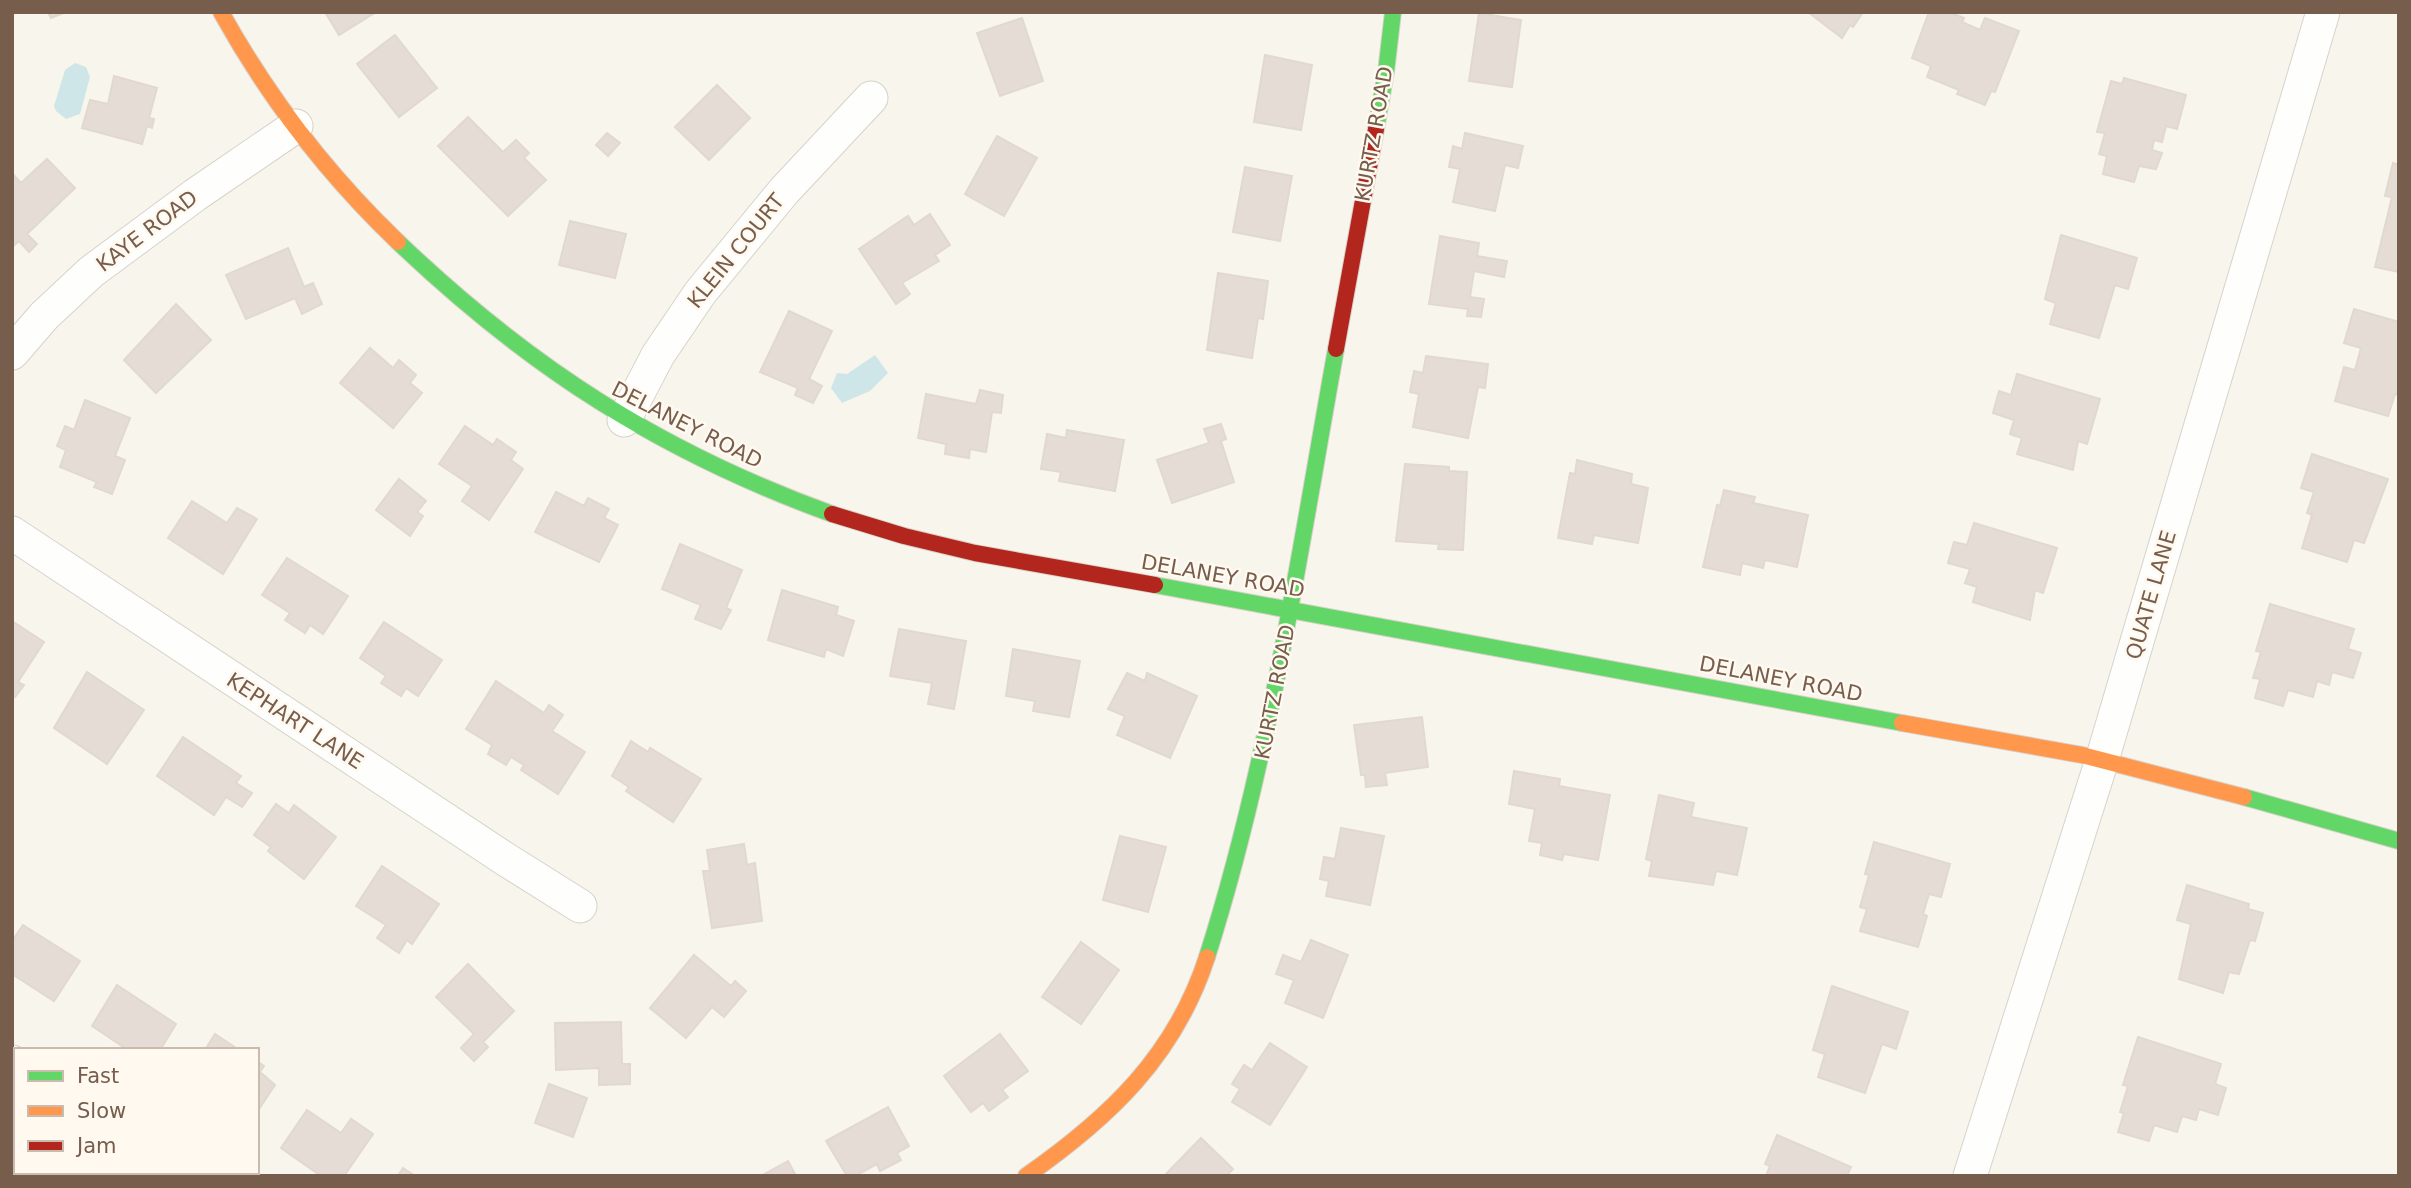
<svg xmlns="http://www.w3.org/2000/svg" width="2411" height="1188" viewBox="0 0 2411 1188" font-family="'DejaVu Sans',sans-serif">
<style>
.water{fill:#cfe6e8}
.building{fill:#e5ddd5;stroke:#e1d8cf;stroke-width:2}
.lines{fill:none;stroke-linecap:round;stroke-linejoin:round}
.street-casing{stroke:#d7d2cb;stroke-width:35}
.fast-casing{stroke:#d8d1c9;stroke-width:18}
.slow-casing{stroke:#d8d1c9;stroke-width:18}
.jam-casing{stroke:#d8d1c9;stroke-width:18}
.street{stroke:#fefefc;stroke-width:33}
.fast{stroke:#63d668;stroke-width:16}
.slow{stroke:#ff974d;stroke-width:16}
.jam{stroke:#b3261e;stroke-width:16}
.labels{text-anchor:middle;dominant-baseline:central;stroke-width:5;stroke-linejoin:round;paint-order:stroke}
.street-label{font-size:21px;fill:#775d4c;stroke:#fff9f0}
</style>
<rect width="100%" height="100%" fill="#f8f5ed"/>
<g class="water">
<polygon points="75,63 86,67 90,77 80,114 66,119 56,111 54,106 65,70"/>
<polygon points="875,355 888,373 870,391 842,403 831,388 837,373 847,374"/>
</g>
<g class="building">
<polygon points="48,12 66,12 51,18"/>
<polygon points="325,12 376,12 339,35"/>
<polygon points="1808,12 1863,12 1853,27 1850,25 1842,38"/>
<polygon points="1929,12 1949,12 1964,18 1962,22 1980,30 1985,18 2019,31 1995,92 1991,91 1985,105 1957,94 1959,90 1927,77 1931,66 1912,58"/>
<polygon points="1479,13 1521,20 1512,87 1469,81"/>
<polygon points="1022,18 1043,81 1000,96 977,33"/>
<polygon points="395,35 437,88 399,117 357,64"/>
<polygon points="1265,55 1312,65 1301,130 1254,122"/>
<polygon points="114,76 157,88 149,118 154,119 152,128 147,126 142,144 82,128 90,100 108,104"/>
<polygon points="2124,78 2186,95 2177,129 2166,126 2162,142 2154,140 2152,150 2162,153 2156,169 2139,166 2134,182 2103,174 2107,156 2099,154 2105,133 2097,132 2111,81 2122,84"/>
<polygon points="717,85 750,118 709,160 675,127"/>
<polygon points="468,117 503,152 516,140 529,153 524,158 546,180 508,216 438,146"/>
<polygon points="607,133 620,143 608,156 596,145"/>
<polygon points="1465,133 1523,146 1518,168 1505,165 1495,211 1453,202 1460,169 1449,167 1453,146 1462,149"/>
<polygon points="997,136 1037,158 1004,216 965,194"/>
<polygon points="47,159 75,188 27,234 37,244 29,252 19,241 12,247 12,173 21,183"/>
<polygon points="2393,163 2399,165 2399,272 2375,267 2392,197 2385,196"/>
<polygon points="1245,167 1292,176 1280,241 1233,232"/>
<polygon points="930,214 950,245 935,255 939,261 902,283 910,294 896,304 859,249 908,216 914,225"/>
<polygon points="570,221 626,234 615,278 559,265"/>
<polygon points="2061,235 2137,258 2128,289 2115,285 2099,338 2050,324 2056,303 2045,299"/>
<polygon points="1440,236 1479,243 1477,256 1507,261 1504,277 1474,271 1470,297 1484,299 1481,317 1467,316 1468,309 1429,304"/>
<polygon points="288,248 304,287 313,283 322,304 302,314 295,298 246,319 226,275"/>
<polygon points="1218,273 1268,281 1263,319 1258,318 1252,358 1207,350"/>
<polygon points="176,304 211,340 156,393 124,360"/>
<polygon points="2354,309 2399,322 2399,395 2395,394 2388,416 2335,401 2344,367 2355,370 2361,348 2344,343"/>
<polygon points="789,311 832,331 809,379 822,386 813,403 795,395 798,388 760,372"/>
<polygon points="370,348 393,368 399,360 416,375 410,383 422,393 393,428 340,383"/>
<polygon points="1426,356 1488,364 1485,388 1478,387 1468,438 1413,427 1419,394 1410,392 1414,371 1423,373"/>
<polygon points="2017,374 2100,399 2087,444 2078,441 2073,470 2017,454 2022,438 2010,434 2014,420 1993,413 1999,391 2011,395"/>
<polygon points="980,390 1003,395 1001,413 992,412 986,452 970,449 969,458 945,454 946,444 918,438 926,394 976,404"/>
<polygon points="85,400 130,418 115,456 125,460 112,494 94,487 97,482 60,467 66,450 57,446 65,426 74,430"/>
<polygon points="1221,424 1226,439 1221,441 1234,482 1172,503 1157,460 1209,443 1204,429"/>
<polygon points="465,426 493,445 497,439 516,452 511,460 523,469 489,520 462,501 472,486 439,464"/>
<polygon points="1067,430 1124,440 1115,491 1059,481 1061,472 1041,469 1047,434 1066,438"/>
<polygon points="2312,454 2388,479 2364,543 2354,540 2347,562 2302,548 2312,515 2307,513 2314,492 2301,488"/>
<polygon points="1577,460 1632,474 1631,484 1648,488 1638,543 1594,535 1592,544 1558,538 1570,473 1575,474"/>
<polygon points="1405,464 1449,467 1449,471 1467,472 1463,550 1438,549 1439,544 1396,541"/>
<polygon points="399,479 426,501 417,512 423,516 410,536 376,510"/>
<polygon points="1724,490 1755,497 1753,503 1808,515 1797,567 1765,560 1763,568 1742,563 1740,575 1703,567 1717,505 1720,506"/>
<polygon points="556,492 584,506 588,498 609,509 604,518 618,525 599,562 535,532"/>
<polygon points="192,501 227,523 237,508 257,519 223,574 168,538"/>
<polygon points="1974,523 2057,548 2043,593 2035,590 2030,620 1973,602 1977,587 1965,583 1970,569 1948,563 1954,542 1967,545"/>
<polygon points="680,544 742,570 726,608 731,610 721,629 695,619 701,605 662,589"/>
<polygon points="287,558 348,596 323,634 310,625 305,633 285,620 290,613 262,595"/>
<polygon points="782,590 838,607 836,615 854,621 843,656 826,649 824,657 768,640"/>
<polygon points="2270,604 2354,629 2348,649 2361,653 2353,678 2332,672 2329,685 2317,681 2313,697 2288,690 2283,706 2255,698 2260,679 2253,678 2261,652 2256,651"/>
<polygon points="12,621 44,642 18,682 24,685 15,697 12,696"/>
<polygon points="384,622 442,660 418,696 406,688 401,696 381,683 386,676 360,658"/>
<polygon points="899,629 966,641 954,709 928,704 932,683 890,676"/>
<polygon points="1013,649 1080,661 1069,717 1033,711 1035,701 1006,696"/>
<polygon points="87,672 144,710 107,764 54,728"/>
<polygon points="1127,673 1145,681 1147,673 1197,696 1170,758 1117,735 1125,716 1108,709"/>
<polygon points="496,681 544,713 549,705 563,715 552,731 585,752 558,794 521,770 524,765 511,757 506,765 488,754 492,745 466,729"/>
<polygon points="1422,717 1428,767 1385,773 1387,785 1366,787 1365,775 1361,775 1354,725"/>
<polygon points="183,737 241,776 236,783 252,793 242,807 226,797 214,815 157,776"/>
<polygon points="631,741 648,752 650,748 701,779 673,822 626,791 629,787 612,776"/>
<polygon points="1514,771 1560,779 1559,786 1610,795 1598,860 1564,854 1562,860 1540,855 1542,843 1529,841 1535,809 1509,804"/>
<polygon points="1659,795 1694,803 1691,817 1747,828 1737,875 1716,871 1713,885 1649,876 1652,861 1646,859"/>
<polygon points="276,804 289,813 294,805 336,837 304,879 268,851 271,847 254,835"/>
<polygon points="1341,828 1384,836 1370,905 1326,896 1329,881 1320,879 1324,857 1335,859"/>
<polygon points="1120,836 1166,847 1148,912 1103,900"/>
<polygon points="1874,842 1950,864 1941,897 1929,894 1923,914 1927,916 1918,947 1860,931 1867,909 1860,907 1869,875 1865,874"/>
<polygon points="744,844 747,865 755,863 762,921 712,928 703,871 710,871 707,850"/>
<polygon points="382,866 439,904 412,944 407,940 399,953 377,938 386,925 356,906"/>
<polygon points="2187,885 2249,904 2248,909 2263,913 2255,941 2250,940 2239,974 2229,972 2223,993 2179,979 2191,924 2177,920"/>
<polygon points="23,925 80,961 54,1001 12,974 12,941"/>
<polygon points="1311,940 1348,955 1323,1018 1285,1003 1294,980 1276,974 1283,955 1301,962"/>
<polygon points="1081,942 1119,970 1081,1024 1042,997"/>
<polygon points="694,955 731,986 735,981 746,991 724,1017 712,1007 686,1038 650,1008"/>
<polygon points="468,964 514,1011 483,1042 488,1047 474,1061 461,1048 474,1034 436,997"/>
<polygon points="117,985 176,1024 160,1050 128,1050 92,1026"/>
<polygon points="1832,986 1908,1012 1896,1049 1882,1044 1865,1093 1818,1077 1825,1054 1813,1050"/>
<polygon points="621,1022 622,1064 630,1064 630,1084 599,1085 599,1068 556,1070 555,1023"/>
<polygon points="215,1034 239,1050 205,1050"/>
<polygon points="1000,1034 1028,1071 1002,1090 1008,1097 989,1111 983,1103 971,1112 944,1076"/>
<polygon points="2138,1037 2221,1064 2215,1084 2226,1088 2218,1115 2199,1109 2196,1120 2182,1116 2177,1132 2154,1125 2149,1141 2118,1132 2124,1113 2120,1112 2128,1086 2123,1085"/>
<polygon points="1270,1043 1307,1067 1270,1125 1232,1102 1240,1089 1232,1084 1244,1065 1252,1070"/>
<polygon points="257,1061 264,1066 260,1072 275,1085 257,1112"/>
<polygon points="549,1084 587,1098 573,1137 535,1123"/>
<polygon points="888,1107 909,1146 897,1153 901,1160 880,1171 877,1164 855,1176 847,1176 826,1141"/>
<polygon points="307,1110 341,1133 351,1119 373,1134 344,1176 321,1176 281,1148"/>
<polygon points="1777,1135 1851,1167 1847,1176 1766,1176 1770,1166 1765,1164"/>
<polygon points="1201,1138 1233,1169 1226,1176 1164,1176"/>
<polygon points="12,1158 16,1160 16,1172 34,1172 40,1176 12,1176"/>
<polygon points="788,1161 796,1176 761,1176"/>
<polygon points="403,1168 415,1176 398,1176"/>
</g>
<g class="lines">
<defs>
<g id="street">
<polyline points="12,353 44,316 91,272 195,195 296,126"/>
<polyline points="624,420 658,355 700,293 784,191 871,98"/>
<polyline points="12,533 502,857 580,906"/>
<polyline points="12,1062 16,1064"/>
<polyline points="179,1172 184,1176"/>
<polyline points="1970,1176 2102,760 2323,12"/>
</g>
<g id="fast">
<polyline points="1376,129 1386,72 1393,12"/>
<path d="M398 242C530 368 661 452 832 514"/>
<polyline points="1155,585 1902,723"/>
<polyline points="2244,797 2399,841"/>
<path d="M1207 957C1270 759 1299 554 1336 349"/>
</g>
<g id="slow">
<path d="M221 12C268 97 328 175 398 242"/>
<polyline points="1902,723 2082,755 2244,797"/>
<path d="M1026 1176C1109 1118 1175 1056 1207 957"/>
</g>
<g id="jam">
<polyline points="1336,349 1376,129"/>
<polyline points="832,514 904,536 975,553 1155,585"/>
</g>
</defs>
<use href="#street" class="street-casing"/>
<use href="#fast" class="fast-casing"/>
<use href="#slow" class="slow-casing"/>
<use href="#jam" class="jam-casing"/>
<use href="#street" class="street"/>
<use href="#fast" class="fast"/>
<use href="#slow" class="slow"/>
<use href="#jam" class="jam"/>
</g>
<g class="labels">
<g class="street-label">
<text transform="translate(1374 134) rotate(-80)">KURTZ ROAD</text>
<text transform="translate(147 231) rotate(-37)">KAYE ROAD</text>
<text transform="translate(736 251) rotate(-51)">KLEIN COURT</text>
<text transform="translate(687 425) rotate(27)">DELANEY ROAD</text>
<text transform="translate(1223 576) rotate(10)">DELANEY ROAD</text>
<text transform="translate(2151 595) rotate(-74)">QUATE LANE</text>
<text transform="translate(1781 679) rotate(11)">DELANEY ROAD</text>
<text transform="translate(1275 692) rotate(-79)">KURTZ ROAD</text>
<text transform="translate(295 721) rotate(33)">KEPHART LANE</text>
</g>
</g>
<rect width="2411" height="1188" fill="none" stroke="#775d4c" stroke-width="28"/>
<rect x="14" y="1048" width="245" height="126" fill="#fff9f0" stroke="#c9bbae" stroke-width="2"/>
<rect x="28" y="1071" width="35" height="10" fill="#63d668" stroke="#c9bbae" stroke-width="2"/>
<text x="77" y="1083" font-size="21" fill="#775d4c">Fast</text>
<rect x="28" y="1106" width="35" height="10" fill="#ff974d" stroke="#c9bbae" stroke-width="2"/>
<text x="77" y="1118" font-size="21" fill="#775d4c">Slow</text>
<rect x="28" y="1141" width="35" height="10" fill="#b3261e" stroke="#c9bbae" stroke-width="2"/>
<text x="77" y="1153" font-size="21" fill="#775d4c">Jam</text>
</svg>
